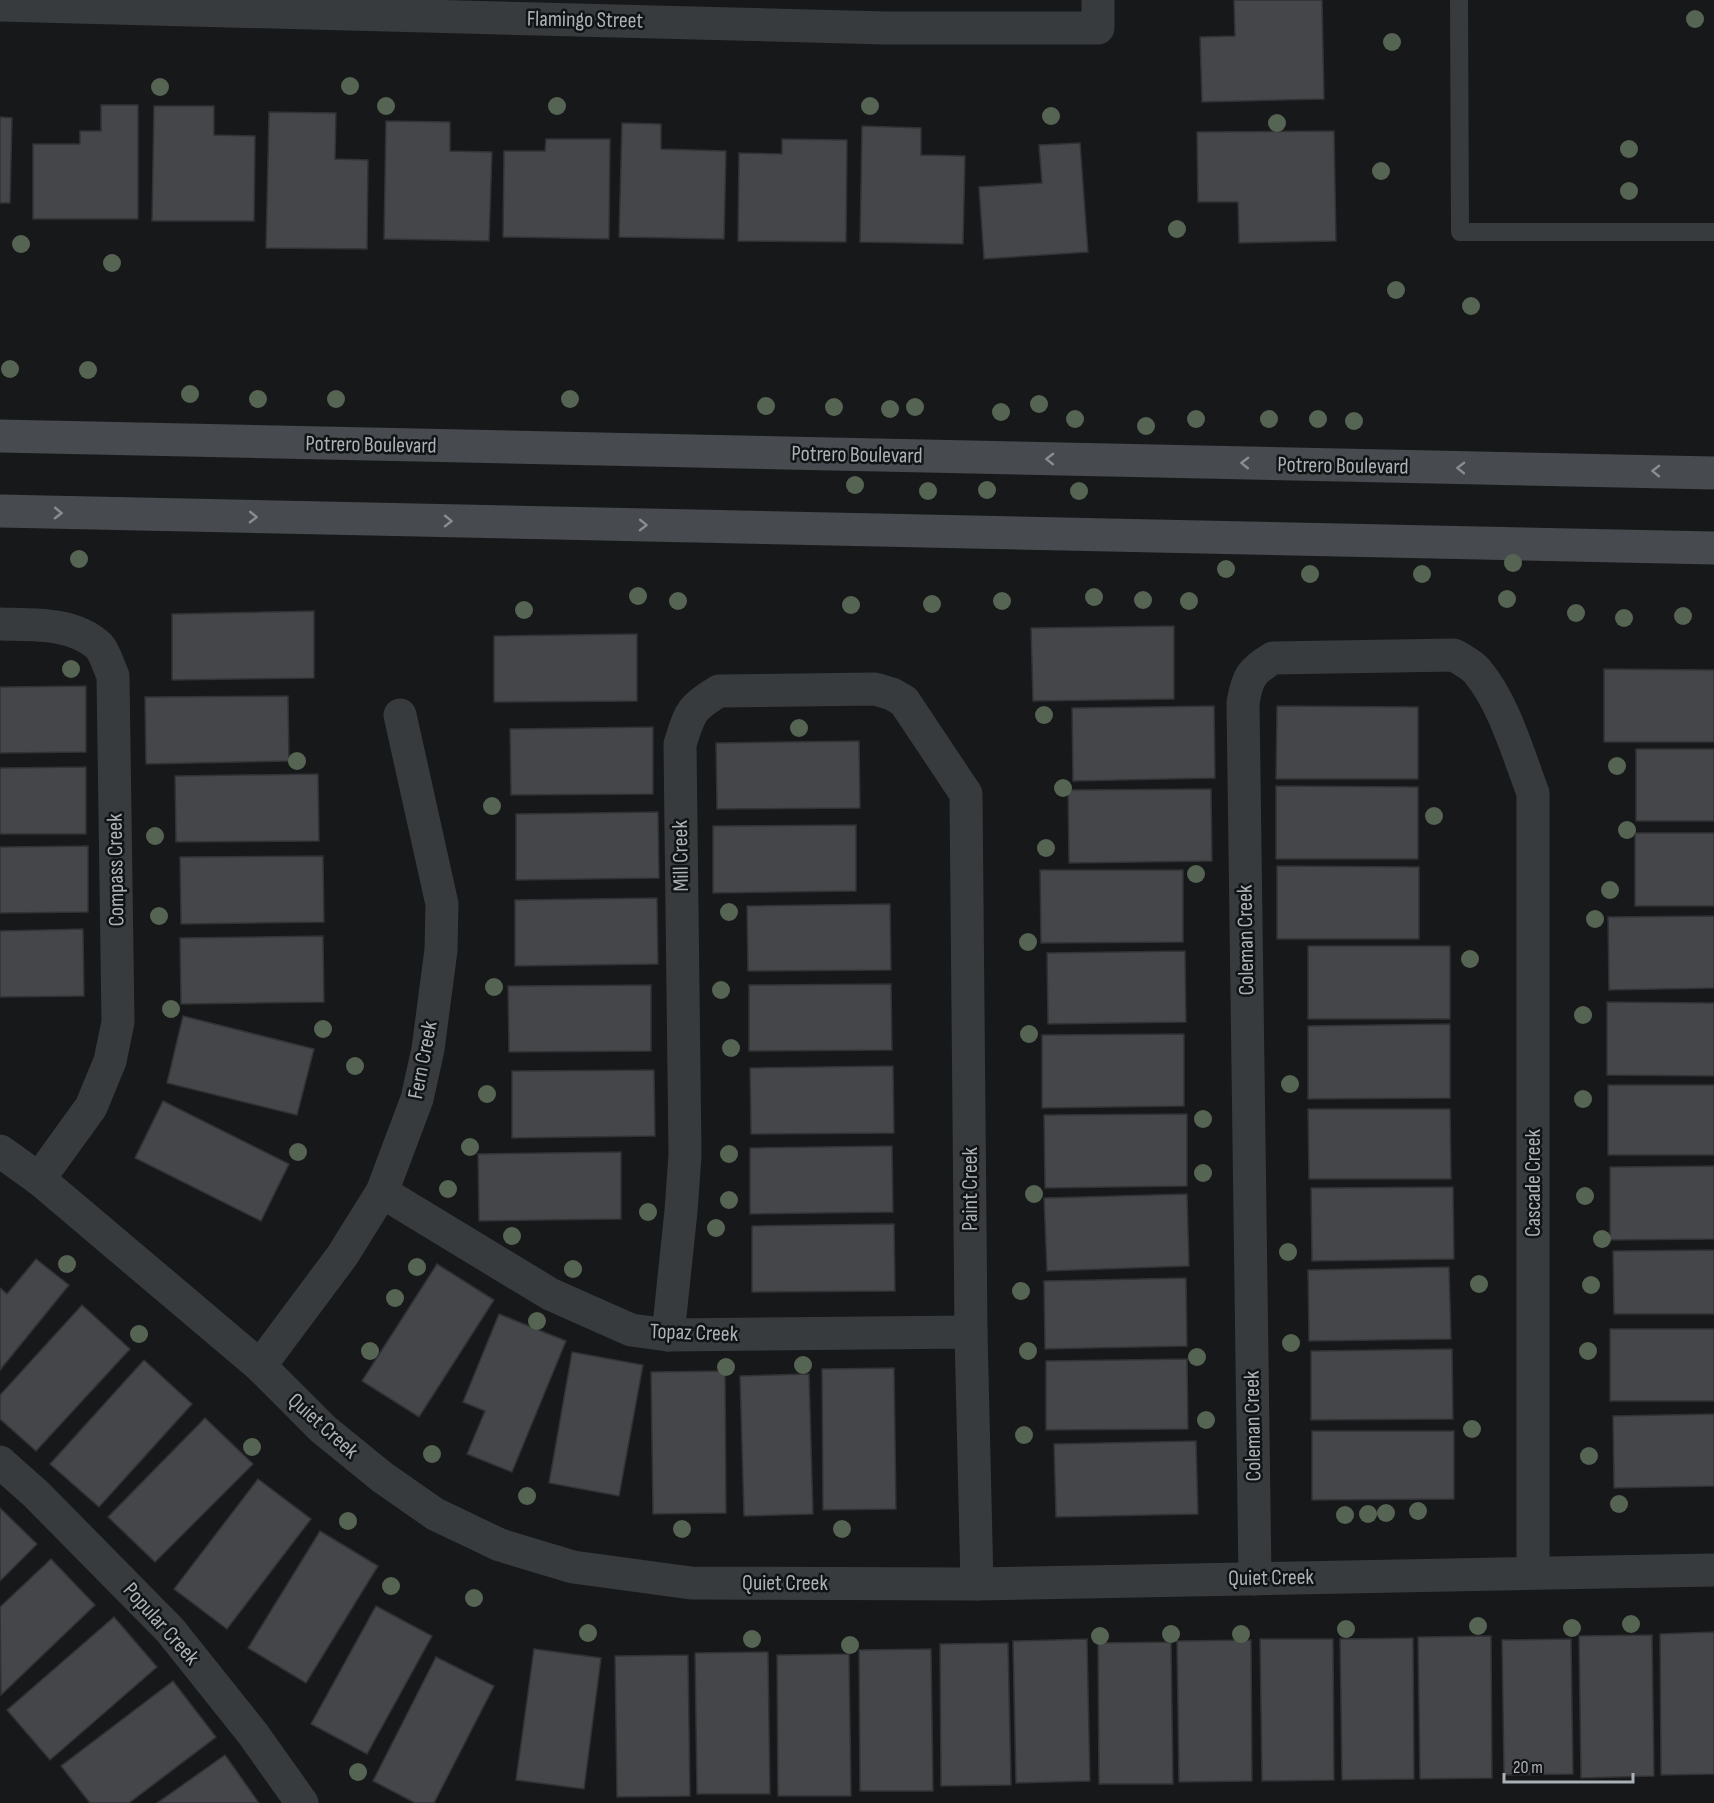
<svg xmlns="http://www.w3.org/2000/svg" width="1714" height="1803" viewBox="0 0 1714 1803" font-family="'Sofia Sans Condensed',sans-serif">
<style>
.building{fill:#444649;stroke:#313235;stroke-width:1.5}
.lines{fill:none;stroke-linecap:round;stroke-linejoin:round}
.lane{stroke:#383b3e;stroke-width:18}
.street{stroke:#383b3e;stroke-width:33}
.secondary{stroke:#474a4e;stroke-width:33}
.tree{fill:#566453}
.oneway{stroke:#878e93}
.labels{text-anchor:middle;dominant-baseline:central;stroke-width:5;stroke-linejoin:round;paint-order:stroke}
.street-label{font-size:22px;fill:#aab2b8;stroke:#121314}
</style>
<rect width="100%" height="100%" fill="#171819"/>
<g class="building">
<polygon points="1234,0 1322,0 1324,99 1202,102 1200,37 1235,36"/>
<polygon points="101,105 138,105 138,219 33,219 33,144 80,144 80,131 101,131"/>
<polygon points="154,106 214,106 214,135 255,136 254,221 152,221"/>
<polygon points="269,112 336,113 335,159 368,160 367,249 266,248"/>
<polygon points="0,117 12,118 10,203 0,203"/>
<polygon points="386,121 450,122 450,151 492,152 489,241 384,239"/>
<polygon points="622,123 661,124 661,149 726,151 724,239 619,237"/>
<polygon points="862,126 921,128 921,155 965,156 963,244 860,242"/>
<polygon points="1334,131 1336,241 1239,243 1238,202 1198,202 1197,132"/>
<polygon points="546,139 610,139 609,239 503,237 504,151 545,151"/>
<polygon points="782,139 847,140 846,242 738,241 739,153 782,154"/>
<polygon points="1080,143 1088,252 984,259 979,187 1042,183 1039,145"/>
<polygon points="314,611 314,678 172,680 172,614"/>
<polygon points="1174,626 1174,699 1033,701 1031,628"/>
<polygon points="637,634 637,701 494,702 494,636"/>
<polygon points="1604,669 1714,670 1714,742 1604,742"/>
<polygon points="86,686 86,752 0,753 0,687"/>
<polygon points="288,696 289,761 146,764 145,697"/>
<polygon points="1214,706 1215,778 1073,781 1072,708"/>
<polygon points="1277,706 1418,707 1418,779 1276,779"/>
<polygon points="653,727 653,794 511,795 510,729"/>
<polygon points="859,741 860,808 717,809 716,743"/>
<rect x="1636" y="749" width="78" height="72"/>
<polygon points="86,767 86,834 0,834 0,768"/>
<polygon points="318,774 319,841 176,842 175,776"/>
<polygon points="1276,786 1418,787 1418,859 1276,859"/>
<polygon points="1211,789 1212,861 1069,863 1068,790"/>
<polygon points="658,812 659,878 516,880 516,814"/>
<polygon points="856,825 856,891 713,893 713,826"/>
<rect x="1635" y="833" width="79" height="73"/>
<polygon points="88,846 88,912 0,913 0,847"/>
<polygon points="323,856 324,922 181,924 180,857"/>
<polygon points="1277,866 1419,867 1419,939 1277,939"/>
<polygon points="1040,870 1183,870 1183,942 1041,943"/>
<polygon points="657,898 658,964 515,966 515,900"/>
<polygon points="890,904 891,970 748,971 747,906"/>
<polygon points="1714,916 1714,988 1609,990 1608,917"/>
<polygon points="83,929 84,996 0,997 0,931"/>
<polygon points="323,936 324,1002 181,1004 180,938"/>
<rect x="1308" y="946" width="142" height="73"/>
<polygon points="1185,951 1186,1022 1048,1024 1047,953"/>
<polygon points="891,984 892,1050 749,1051 749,985"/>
<polygon points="651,985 651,1051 509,1052 508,986"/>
<polygon points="1607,1002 1714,1003 1714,1076 1607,1075"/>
<polygon points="183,1016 314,1049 297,1115 167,1083"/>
<polygon points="1450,1024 1450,1098 1308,1099 1308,1026"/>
<polygon points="1184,1034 1184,1106 1042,1108 1042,1035"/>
<polygon points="893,1066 894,1133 751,1134 750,1068"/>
<polygon points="654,1070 655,1136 512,1138 512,1071"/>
<rect x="1608" y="1085" width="106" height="70"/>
<polygon points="163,1101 289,1164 261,1221 135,1158"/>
<polygon points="1308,1109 1450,1109 1451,1179 1309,1179"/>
<polygon points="1187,1114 1187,1186 1045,1188 1044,1115"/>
<polygon points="892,1146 893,1212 750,1214 750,1148"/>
<polygon points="621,1152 621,1219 479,1221 478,1154"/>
<polygon points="1714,1166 1714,1239 1610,1240 1610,1167"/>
<polygon points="1453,1187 1454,1259 1312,1261 1311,1188"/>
<polygon points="1187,1194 1189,1266 1047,1271 1044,1198"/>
<polygon points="894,1224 895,1291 752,1292 752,1226"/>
<polygon points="1714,1250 1714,1314 1614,1314 1613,1251"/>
<polygon points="36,1259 69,1285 0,1370 0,1288 7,1294"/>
<polygon points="437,1264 494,1300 419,1417 362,1381"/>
<polygon points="1449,1267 1451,1339 1309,1341 1308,1270"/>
<polygon points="1186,1278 1187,1346 1045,1349 1044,1281"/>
<polygon points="82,1305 130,1349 36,1451 0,1419 0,1395"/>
<polygon points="499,1314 566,1341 512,1472 467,1454 485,1411 463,1402"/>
<rect x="1610" y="1329" width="104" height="72"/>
<polygon points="1452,1349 1453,1419 1311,1420 1311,1351"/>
<polygon points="572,1352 643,1365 619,1496 549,1483"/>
<polygon points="1187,1359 1188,1429 1046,1430 1046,1361"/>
<polygon points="144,1360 192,1404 99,1507 50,1464"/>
<polygon points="894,1368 896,1509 823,1510 822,1369"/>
<polygon points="725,1371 726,1513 653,1514 651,1372"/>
<polygon points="809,1374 813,1514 744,1516 740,1376"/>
<polygon points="1714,1414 1714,1486 1614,1488 1613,1416"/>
<polygon points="205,1418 253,1464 155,1562 108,1517"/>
<polygon points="1312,1431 1454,1431 1454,1499 1312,1500"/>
<polygon points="1196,1441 1198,1514 1056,1517 1054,1444"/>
<polygon points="258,1479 311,1519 227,1629 174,1589"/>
<polygon points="0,1508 37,1544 0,1581"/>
<polygon points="320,1531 378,1566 306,1683 248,1648"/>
<polygon points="51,1559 95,1605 1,1695 0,1607"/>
<polygon points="376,1606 432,1636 367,1754 311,1724"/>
<polygon points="114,1617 157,1667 50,1760 7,1710"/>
<polygon points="1714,1632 1714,1774 1661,1775 1660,1634"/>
<polygon points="1652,1635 1654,1776 1581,1778 1579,1636"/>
<polygon points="1491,1636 1492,1778 1420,1779 1418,1637"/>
<polygon points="1413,1638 1414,1779 1342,1780 1340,1639"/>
<polygon points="1087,1639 1090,1781 1016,1783 1013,1641"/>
<polygon points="1260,1639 1333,1639 1334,1780 1262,1781"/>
<polygon points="1571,1639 1573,1774 1504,1775 1502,1640"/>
<polygon points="1251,1640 1252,1781 1179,1782 1177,1641"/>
<polygon points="1171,1642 1173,1784 1099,1784 1098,1643"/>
<polygon points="1008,1643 1011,1785 941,1786 940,1644"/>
<polygon points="534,1649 601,1658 584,1789 516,1780"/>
<polygon points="931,1649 933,1791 860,1791 859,1650"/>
<polygon points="768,1652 770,1794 697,1794 695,1653"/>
<polygon points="849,1654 851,1796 778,1796 777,1655"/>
<polygon points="688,1655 690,1796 617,1797 615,1656"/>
<polygon points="436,1657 494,1686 434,1803 415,1803 373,1781"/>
<polygon points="173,1681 216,1737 129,1803 90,1803 61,1766"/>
<polygon points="225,1755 259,1803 157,1803"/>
</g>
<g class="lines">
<polyline class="lane" points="1459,0 1460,232 1714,232"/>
<g class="street">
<polyline points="0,5 886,28 1098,28 1098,0"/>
<path d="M0 624C33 625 73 622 99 646 105 653 109 667 113 676L118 1022 110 1061 91 1107 39 1179"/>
<polyline points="0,1151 39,1179 260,1366 323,1429 382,1477 435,1514 500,1545 573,1567 691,1583 977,1584 1714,1570"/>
<polyline points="382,1192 550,1294 631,1330 668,1335 971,1332"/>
<path d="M668 1335 681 1211 685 1155 680 744C690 713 690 708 719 691L875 689 892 694 904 701 966 794 971 1332 977 1584"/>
<polyline points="260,1366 342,1256 382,1192 417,1099 428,1049 441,950 442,904 400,715"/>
<polyline points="0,1462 36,1494 170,1630 253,1734 302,1803"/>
<path d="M1255 1579 1243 703C1247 678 1251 671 1273 658L1454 655C1462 660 1471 664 1477 671 1504 703 1518 754 1533 793V1572"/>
</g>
<g class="secondary">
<polyline points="0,436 1714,473"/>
<polyline points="0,511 1714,548"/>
</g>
</g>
<g class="tree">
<circle cx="1695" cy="19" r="9"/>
<circle cx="1392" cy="42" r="9"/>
<circle cx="350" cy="86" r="9"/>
<circle cx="160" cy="87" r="9"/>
<circle cx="386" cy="106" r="9"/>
<circle cx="557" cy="106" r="9"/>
<circle cx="870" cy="106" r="9"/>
<circle cx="1051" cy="116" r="9"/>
<circle cx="1277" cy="123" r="9"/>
<circle cx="1629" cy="149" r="9"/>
<circle cx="1381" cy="171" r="9"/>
<circle cx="1629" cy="191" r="9"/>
<circle cx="1177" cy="229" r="9"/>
<circle cx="21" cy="244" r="9"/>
<circle cx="112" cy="263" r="9"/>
<circle cx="1396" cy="290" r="9"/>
<circle cx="1471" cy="306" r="9"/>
<circle cx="10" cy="369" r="9"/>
<circle cx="88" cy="370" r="9"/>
<circle cx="190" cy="394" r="9"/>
<circle cx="258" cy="399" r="9"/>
<circle cx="336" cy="399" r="9"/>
<circle cx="570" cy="399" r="9"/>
<circle cx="1039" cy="404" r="9"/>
<circle cx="766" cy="406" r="9"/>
<circle cx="834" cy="407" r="9"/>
<circle cx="915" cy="407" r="9"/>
<circle cx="890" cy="409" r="9"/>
<circle cx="1001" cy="412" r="9"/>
<circle cx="1075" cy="419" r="9"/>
<circle cx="1196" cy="419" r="9"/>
<circle cx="1269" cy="419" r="9"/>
<circle cx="1318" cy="419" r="9"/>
<circle cx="1354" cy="421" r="9"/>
<circle cx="1146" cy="426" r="9"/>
<circle cx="855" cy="485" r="9"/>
<circle cx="987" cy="490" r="9"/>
<circle cx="928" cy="491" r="9"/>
<circle cx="1079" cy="491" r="9"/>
<circle cx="79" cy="559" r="9"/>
<circle cx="1513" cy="563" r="9"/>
<circle cx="1226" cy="569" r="9"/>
<circle cx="1310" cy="574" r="9"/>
<circle cx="1422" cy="574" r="9"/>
<circle cx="638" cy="596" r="9"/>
<circle cx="1094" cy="597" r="9"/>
<circle cx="1507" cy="599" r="9"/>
<circle cx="1143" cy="600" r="9"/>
<circle cx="678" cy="601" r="9"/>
<circle cx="1002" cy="601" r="9"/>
<circle cx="1189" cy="601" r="9"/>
<circle cx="932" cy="604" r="9"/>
<circle cx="851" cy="605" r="9"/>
<circle cx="524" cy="610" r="9"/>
<circle cx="1576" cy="613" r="9"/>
<circle cx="1683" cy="616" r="9"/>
<circle cx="1624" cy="618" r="9"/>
<circle cx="71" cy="669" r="9"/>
<circle cx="1044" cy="715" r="9"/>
<circle cx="799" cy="728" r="9"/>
<circle cx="297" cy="761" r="9"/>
<circle cx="1617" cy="766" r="9"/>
<circle cx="1063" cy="788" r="9"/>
<circle cx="492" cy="806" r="9"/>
<circle cx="1434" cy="816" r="9"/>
<circle cx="1627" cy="830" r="9"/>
<circle cx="155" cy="836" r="9"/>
<circle cx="1046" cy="848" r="9"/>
<circle cx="1196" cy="874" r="9"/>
<circle cx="1610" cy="890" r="9"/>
<circle cx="729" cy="912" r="9"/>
<circle cx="159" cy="916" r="9"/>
<circle cx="1595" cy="919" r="9"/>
<circle cx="1028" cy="942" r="9"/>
<circle cx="1470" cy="959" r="9"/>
<circle cx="494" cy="987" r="9"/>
<circle cx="721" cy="990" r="9"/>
<circle cx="171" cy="1009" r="9"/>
<circle cx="1583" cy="1015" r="9"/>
<circle cx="323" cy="1029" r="9"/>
<circle cx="1029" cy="1034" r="9"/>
<circle cx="731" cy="1048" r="9"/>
<circle cx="355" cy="1066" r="9"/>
<circle cx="1290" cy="1084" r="9"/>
<circle cx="487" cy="1094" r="9"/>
<circle cx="1583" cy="1099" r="9"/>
<circle cx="1203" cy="1119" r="9"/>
<circle cx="470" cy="1147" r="9"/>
<circle cx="298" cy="1152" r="9"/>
<circle cx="729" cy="1154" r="9"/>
<circle cx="1203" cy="1173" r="9"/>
<circle cx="448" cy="1189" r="9"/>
<circle cx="1034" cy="1194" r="9"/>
<circle cx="1585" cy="1196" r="9"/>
<circle cx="729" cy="1200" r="9"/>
<circle cx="648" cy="1212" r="9"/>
<circle cx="716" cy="1228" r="9"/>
<circle cx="512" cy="1236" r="9"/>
<circle cx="1602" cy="1239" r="9"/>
<circle cx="1288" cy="1252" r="9"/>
<circle cx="67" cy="1264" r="9"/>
<circle cx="417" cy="1267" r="9"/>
<circle cx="573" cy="1269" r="9"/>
<circle cx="1479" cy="1284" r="9"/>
<circle cx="1591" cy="1285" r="9"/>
<circle cx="1021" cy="1291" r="9"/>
<circle cx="395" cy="1298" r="9"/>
<circle cx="537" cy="1321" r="9"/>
<circle cx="139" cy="1334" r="9"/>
<circle cx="1291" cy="1343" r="9"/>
<circle cx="370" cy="1351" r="9"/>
<circle cx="1028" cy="1351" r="9"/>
<circle cx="1588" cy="1351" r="9"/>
<circle cx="1197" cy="1357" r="9"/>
<circle cx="803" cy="1365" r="9"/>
<circle cx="726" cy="1367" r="9"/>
<circle cx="1206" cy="1420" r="9"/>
<circle cx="1472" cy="1429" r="9"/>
<circle cx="1024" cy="1435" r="9"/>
<circle cx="252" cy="1447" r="9"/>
<circle cx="432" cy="1454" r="9"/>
<circle cx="1589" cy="1456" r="9"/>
<circle cx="527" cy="1496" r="9"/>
<circle cx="1619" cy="1504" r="9"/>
<circle cx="1418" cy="1511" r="9"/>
<circle cx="1386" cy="1513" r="9"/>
<circle cx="1368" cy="1514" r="9"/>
<circle cx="1345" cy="1515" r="9"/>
<circle cx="348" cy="1521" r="9"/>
<circle cx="682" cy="1529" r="9"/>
<circle cx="842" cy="1529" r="9"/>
<circle cx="391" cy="1586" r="9"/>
<circle cx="474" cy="1598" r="9"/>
<circle cx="1631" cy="1624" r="9"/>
<circle cx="1478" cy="1626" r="9"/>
<circle cx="1572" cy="1628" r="9"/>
<circle cx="1346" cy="1629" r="9"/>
<circle cx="588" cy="1633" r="9"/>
<circle cx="1171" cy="1634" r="9"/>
<circle cx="1241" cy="1634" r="9"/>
<circle cx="1100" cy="1636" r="9"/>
<circle cx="752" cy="1639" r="9"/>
<circle cx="850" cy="1645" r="9"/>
<circle cx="358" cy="1772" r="9"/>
</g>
<defs><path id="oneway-chevron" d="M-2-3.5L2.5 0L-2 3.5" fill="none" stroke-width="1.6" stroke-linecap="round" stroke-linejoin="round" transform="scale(1.5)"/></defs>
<g class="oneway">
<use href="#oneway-chevron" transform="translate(1050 459) rotate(-179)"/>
<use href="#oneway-chevron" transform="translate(1245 463) rotate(-179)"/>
<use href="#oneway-chevron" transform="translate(1461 468) rotate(-179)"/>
<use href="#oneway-chevron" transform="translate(1656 471) rotate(-179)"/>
<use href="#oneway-chevron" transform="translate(58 513) rotate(1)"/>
<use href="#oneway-chevron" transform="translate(253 517) rotate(1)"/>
<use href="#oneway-chevron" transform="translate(448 521) rotate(1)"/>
<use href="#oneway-chevron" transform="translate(643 525) rotate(1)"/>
</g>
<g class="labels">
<g class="street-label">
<text transform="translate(585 20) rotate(1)">Flamingo Street</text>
<text transform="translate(371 445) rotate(1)">Potrero Boulevard</text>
<text transform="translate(857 455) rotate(1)">Potrero Boulevard</text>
<text transform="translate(1343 466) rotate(1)">Potrero Boulevard</text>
<text transform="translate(681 856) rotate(-91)">Mill Creek</text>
<text transform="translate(116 870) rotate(-91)">Compass Creek</text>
<text transform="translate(1246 940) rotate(-91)">Coleman Creek</text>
<text transform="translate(423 1060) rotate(-79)">Fern Creek</text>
<text transform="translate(1533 1183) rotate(-90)">Cascade Creek</text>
<text transform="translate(970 1189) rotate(-90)">Paint Creek</text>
<text transform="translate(694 1333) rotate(2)">Topaz Creek</text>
<text transform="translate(323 1426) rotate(42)">Quiet Creek</text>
<text transform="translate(1253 1426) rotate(-91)">Coleman Creek</text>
<text transform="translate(1271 1578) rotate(-1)">Quiet Creek</text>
<text x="785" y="1583">Quiet Creek</text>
<text transform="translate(161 1624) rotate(48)">Popular Creek</text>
</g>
</g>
<path d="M1504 1773v9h129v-9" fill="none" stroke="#aab2b8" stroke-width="3"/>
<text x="1513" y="1773" font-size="18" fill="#aab2b8" stroke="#121314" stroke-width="4.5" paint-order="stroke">20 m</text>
</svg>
